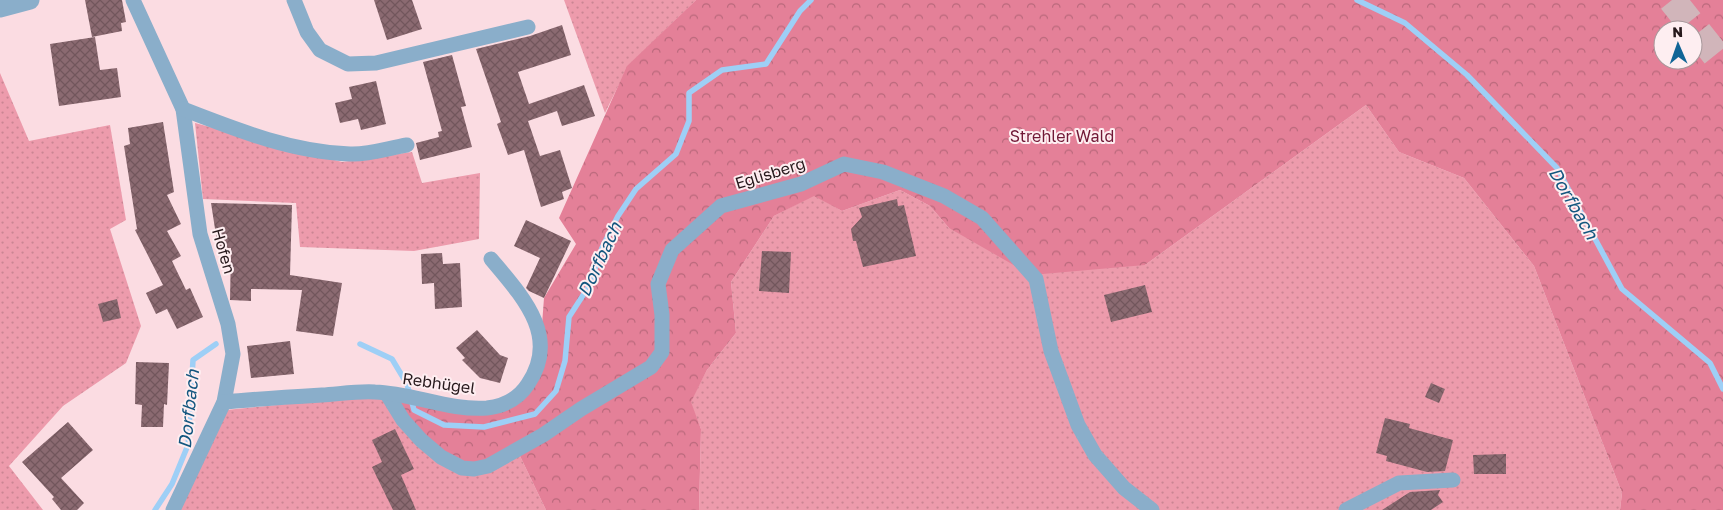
<svg xmlns="http://www.w3.org/2000/svg" width="1723" height="510" viewBox="0 0 1723 510" font-family="'Golos Text',sans-serif">
<style>
.grass{fill:url(#grass-dots)}
.forest{fill:url(#forest-crowns);fill-rule:evenodd}
.lines{fill:none;stroke-linecap:round;stroke-linejoin:round}
.stream{stroke:#9ecff6;stroke-width:5.5}
.building{fill:url(#building-cross-hatch)}
.motorway-tunnel{stroke:#d1b5ba;stroke-width:28;stroke-dasharray:28 14;stroke-linecap:butt}
.minor{stroke:#8aaeca;stroke-width:15}
.tertiary{stroke:#8aaeca;stroke-width:19}
.labels{text-anchor:middle;dominant-baseline:central;stroke-width:4;stroke-linejoin:round;paint-order:stroke}
.park-label{font-size:16px;fill:#711836;stroke:#feeef1}
.street-label{font-size:16px;fill:#27191c;stroke:#feeef1}
.water-label{font-size:18px;font-style:italic;fill:#13567f;stroke:#feeef1}
</style>
<defs>
<pattern id="grass-dots" width="8" height="8" patternUnits="userSpaceOnUse" patternTransform="scale(1.25)"><rect width="8" height="8" fill="#ed9bac"/><path d="M2 2h.1M6 6h.1" fill="none" stroke="#cb8593" stroke-width="1.8" stroke-linecap="round"/></pattern>
<pattern id="forest-crowns" width="20" height="18" patternUnits="userSpaceOnUse" patternTransform="scale(1.25)"><rect width="20" height="18" fill="#e48098"/><path d="M2 6a3 3 0 1 1 6 0M12 15a3 3 0 1 1 6 0" fill="none" stroke="#b9687b"/></pattern>
<pattern id="building-cross-hatch" width="8" height="8" patternUnits="userSpaceOnUse" patternTransform="scale(1.25)"><rect width="8" height="8" fill="#8b6a71"/><path d="M0 0l8 8M0 8l8-8" fill="none" stroke="#72565c"/></pattern>
</defs>
<rect width="100%" height="100%" fill="#fbdce2"/>
<g class="grass">
<polygon points="564,0 696,0 628,66 605,113"/>
<polygon points="0,73 29,141 110,125 126,220 110,229 141,326 126,363 63,406 9,466 43,510 0,510"/>
<polygon points="1366,105 1399,152 1464,178 1534,266 1622,493 1620,510 699,510 701,429 690,402 707,370 736,333 731,282 774,216 814,195 842,211 900,190 930,206 949,228 1145,265"/>
<polygon points="195,123 342,162 412,152 422,183 480,173 479,239 414,251 300,247 296,203 203,199"/>
<polygon points="387,394 520,456 546,510 178,510 226,410"/>
</g>
<path class="forest" d="M696 0H1723V510H1620L1622 493 1534 266 1464 178 1399 152 1366 105 1145 265 1031 275 949 228 930 206 900 190 842 211 814 196 774 216 731 282 736 333 707 370 691 402 701 429 699 510H546L520 456 462 468 441 457 387 394 486 408 521 394 541 338 544 298 576 244 559 218 627 66ZM1663 30H1693V60H1663Z"/>
<g class="lines">
<g class="stream">
<polyline points="1357,0 1405,23 1467,75 1557,168 1622,289 1710,363 1723,389"/>
<polyline points="360,344 392,359 407,384 414,410 444,425 484,427 535,414 556,391 565,361 569,317 589,286 602,248 618,216 636,189 676,154 689,121 689,93 722,70 766,64 800,11 811,0"/>
<polyline points="155,510 172,484 188,445 193,360 216,344"/>
</g>
</g>
<g class="building">
<polygon points="85,0 122,0 126,22 121,23 122,31 92,37"/>
<polygon points="374,0 412,0 422,29 387,40"/>
<polygon points="562,25 571,55 518,72 529,104 584,85 595,116 562,126 557,111 528,121 540,156 560,150 572,188 562,192 564,199 541,207 524,150 508,155 497,124 501,122 476,49 530,36"/>
<polygon points="95,37 100,70 117,68 121,97 59,106 50,44"/>
<polygon points="452,55 466,106 461,107 472,147 420,160 416,143 439,137 438,132 442,131 423,62"/>
<polygon points="376,81 386,124 361,130 358,119 340,123 335,103 352,99 349,87"/>
<polygon points="163,122 174,192 167,195 181,224 167,231 181,256 172,261 186,290 190,288 203,317 177,329 167,309 156,314 146,293 163,285 135,230 137,229 124,146 130,144 128,128"/>
<polygon points="897,199 898,206 904,205 916,256 863,267 856,241 853,241 851,229 862,217 859,208"/>
<polygon points="211,203 292,205 290,275 342,283 333,336 296,331 302,290 251,289 251,301 230,300 231,248 218,248"/>
<polygon points="526,220 571,241 544,298 529,291 526,288 540,258 514,246"/>
<polygon points="762,251 791,252 789,293 759,291"/>
<polygon points="442,253 443,264 460,263 462,307 435,309 434,283 422,284 421,254"/>
<polygon points="1145,285 1152,312 1111,322 1104,295"/>
<polygon points="117,299 121,318 103,322 98,304"/>
<polygon points="477,330 500,355 508,358 500,383 480,378 462,360 465,358 456,348"/>
<polygon points="290,341 294,374 251,378 247,346"/>
<polygon points="136,362 169,363 167,405 164,404 163,427 141,427 142,405 135,404"/>
<polygon points="1431,383 1445,389 1439,403 1425,397"/>
<polygon points="1385,418 1410,424 1409,428 1453,440 1445,471 1427,472 1386,461 1387,456 1376,453"/>
<polygon points="68,422 93,450 61,478 84,503 77,510 61,510 52,499 54,497 22,462"/>
<polygon points="395,429 414,469 401,475 416,510 393,510 372,467 382,462 372,440"/>
<polygon points="1506,454 1506,474 1474,474 1473,455"/>
<polygon points="1440,490 1438,495 1443,502 1431,510 1382,510 1410,492"/>
</g>
<g class="lines">
<polyline class="motorway-tunnel" points="1672,0 1723,64"/>
<g class="minor">
<polyline points="133,0 183,109 200,234 228,324 233,354 224,402 173,510"/>
<polyline points="294,0 307,32 320,50 348,64 376,63 528,27"/>
<path d="M183 109C237 130 292 152 350 154 368 155 389 148 407 145"/>
<polyline points="387,394 403,420 421,440 441,457 462,468 474,469 488,466 543,435 581,409 651,367 662,352 662,315 658,284 672,250 721,206 801,184 844,164 883,172 944,196 982,218 1036,279 1051,351 1078,425 1095,455 1124,488 1152,510"/>
<path d="M224 402C256 399 289 397 322 395 339 394 357 391 375 392 412 393 450 411 487 408 504 406 519 398 528 384 561 336 521 295 491 259"/>
<polyline points="1346,510 1399,483 1453,480"/>
</g>
<polyline class="tertiary" points="0,8 30,0"/>
</g>
<g class="labels">
<g class="park-label">
<text x="1062" y="136">Strehler Wald</text>
</g>
<g class="street-label">
<text transform="translate(770 173) rotate(-17)">Eglisberg</text>
<text transform="translate(224 251) rotate(74)">Hofen</text>
<text transform="translate(439 383) rotate(8)">Rebhügel</text>
</g>
<g class="water-label">
<text transform="translate(1574 203) rotate(60)">Dorfbach</text>
<text transform="translate(599 259) rotate(-65)">Dorfbach</text>
<text transform="translate(188 409) rotate(-84)">Dorfbach</text>
</g>
</g>
<g transform="translate(1678 45) rotate(358)"><circle r="24" fill="#feeef1" stroke="#a8999c"/>
<path d="M0-4L9 19L0 12L-9 19Z" fill="#116597"/>
<text y="-8" font-size="14" font-weight="bold" text-anchor="middle" fill="#27191c">N</text>
</g>
</svg>
